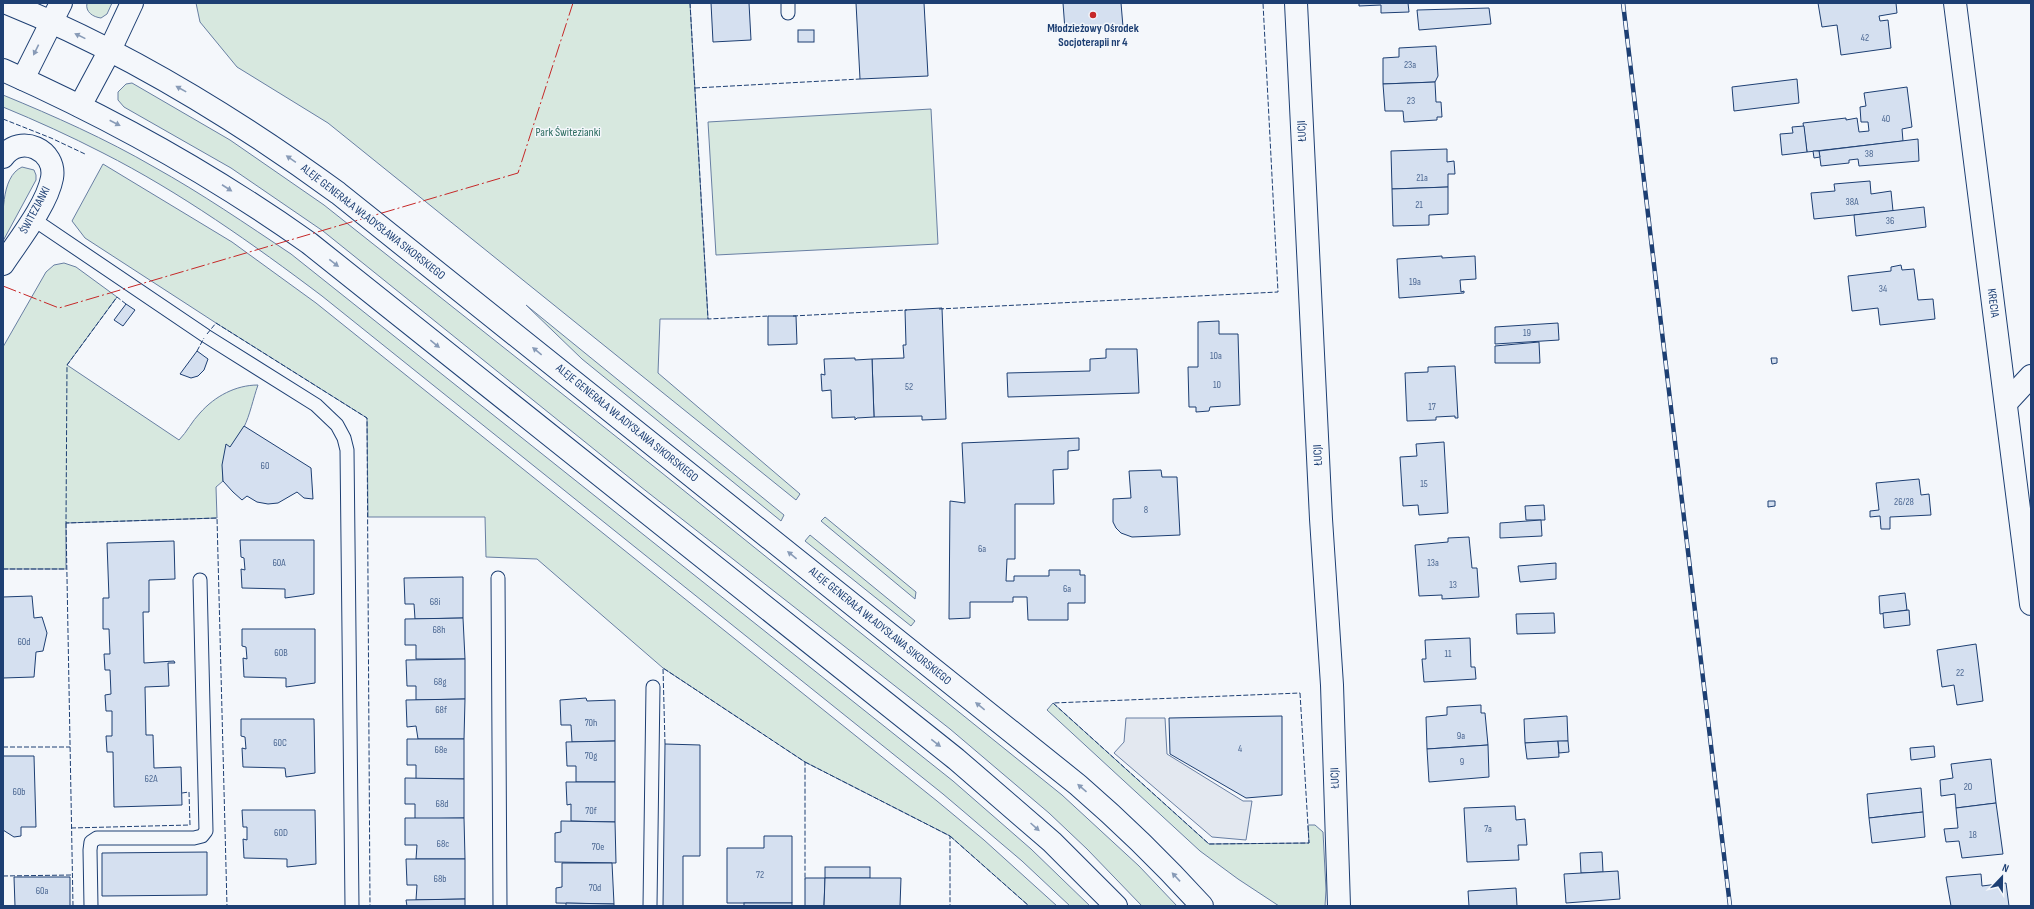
<svg xmlns="http://www.w3.org/2000/svg" width="2034" height="909" viewBox="0 0 2034 909" font-family="'Sofia Sans Condensed',sans-serif">
<style>
.green{fill:#d7e8df;stroke:#687fa3}
.parking{fill:#e3e8f0;stroke:#687fa3}
.building{fill:#d5e0f0;stroke:#1d3f73}
.lines{fill:none;stroke-linecap:round;stroke-linejoin:round}
.lane-casing{stroke:#1d3f73;stroke-width:15}
.street-casing{stroke:#1d3f73;stroke-width:24}
.secondary-casing{stroke:#1d3f73;stroke-width:24}
.primary-casing{stroke:#1d3f73;stroke-width:24}
.lane{stroke:#f4f7fb;stroke-width:13}
.street{stroke:#f4f7fb;stroke-width:22}
.secondary{stroke:#f4f7fb;stroke-width:22}
.primary{stroke:#f4f7fb;stroke-width:22}
.rail-casing{stroke:#1d3f73;stroke-width:4.5}
.rail{stroke:#f4f7fb;stroke-width:3;stroke-dasharray:9;stroke-linecap:butt}
.fence{stroke:#1d3f73;stroke-width:1;stroke-dasharray:5 2;stroke-linecap:butt}
.power{stroke:#c62828;stroke-width:1;stroke-dasharray:14 3 2 3;stroke-linecap:butt}
.oneway{fill:#889bb7}
.poi-dot{fill:#c62828;stroke:#f4f7fb;stroke-width:1.5}
.labels{text-anchor:middle;dominant-baseline:central;stroke-width:3;stroke-linejoin:round;paint-order:stroke}
.number-label{font-size:10px;fill:#4b6792}
.poi-label{font-size:12px;font-weight:bold;fill:#1d3f73;stroke:#f4f7fb}
.street-label{font-size:12px;fill:#1d3f73;stroke:#f4f7fb}
.park-label{font-size:12px;fill:#2c6c60;stroke:#f4f7fb}
</style>
<rect width="100%" height="100%" fill="#f4f7fb"/>
<g class="green">
<path d="M87 3H112L107 14 101 18C93 17 85 12 87 3Z"/>
<polygon points="196,3 690,3 708,319 660,319 658,373 800,494 796,500 328,123 237,67 200,22"/>
<polygon points="132,83 230,140 324,205 662,473 1062,795 1139,866 1177,906 1142,906 1087,849 1049,813 950,729 641,487 323,231 231,168 124,107 118,100 118,92 126,84"/>
<path d="M3 95C54 116 106 139 154 167 201 193 246 224 291 254L953 781 1031 849 1090 906H1070L1022 861 943 794 322 296C253 244 180 192 103 153 70 136 37 121 3 107Z"/>
<polygon points="931,109 938,244 716,255 708,122"/>
<polygon points="103,164 232,242 316,303 937,801 984,840 1057,906 1029,906 950,836 805,762 663,668 537,559 486,557 485,517 368,517 367,418 216,323 85,238 72,221"/>
<path d="M22 167 34 170 36 175V180L3 241C3 219 0 177 22 167Z"/>
<path d="M64 263 76 267 117 297 67 365 179 440C187 432 192 421 200 413 215 396 236 385 258 385 253 399 250 415 244 427 231 450 222 452 223 481L216 487 217 518 66 523V569H3V347L46 272 54 265Z"/>
<polygon points="526,305 784,515 781,521 582,359"/>
<polygon points="825,517 916,592 915,599 821,521"/>
<polygon points="810,535 915,621 911,626 805,541"/>
<polygon points="1053,703 1209,844 1309,843 1308,825 1315,825 1323,832 1326,890 1325,906 1279,906 1238,879 1200,851 1047,710"/>
</g>
<polygon class="parking" points="1126,718 1165,718 1167,754 1243,801 1252,801 1246,840 1212,837 1114,753 1124,742"/>
<g class="building">
<polygon points="711,3 749,3 751,40 713,42"/>
<polygon points="856,3 924,3 928,76 860,79"/>
<polygon points="1063,3 1121,3 1123,27 1065,30"/>
<polygon points="1359,3 1408,3 1409,12 1381,13 1381,5 1359,6"/>
<polygon points="1818,3 1896,3 1897,13 1879,16 1880,21 1888,20 1891,48 1841,55 1837,25 1822,27"/>
<polygon points="1489,8 1491,24 1419,30 1417,10"/>
<rect x="798" y="30" width="16" height="12"/>
<polygon points="1436,46 1438,76 1435,82 1383,84 1383,58 1399,57 1399,48"/>
<polygon points="1797,79 1799,103 1734,111 1732,87"/>
<polygon points="1435,82 1436,102 1441,102 1442,117 1437,117 1437,120 1404,122 1403,111 1385,111 1383,84"/>
<polygon points="1907,87 1912,127 1902,129 1903,141 1807,152 1803,123 1846,118 1846,120 1857,118 1859,132 1869,131 1868,122 1861,122 1860,107 1866,106 1864,93"/>
<polygon points="1804,126 1807,152 1782,155 1780,134 1793,133 1792,127"/>
<polygon points="1918,139 1919,161 1859,166 1858,159 1849,160 1849,163 1821,166 1819,151"/>
<polygon points="1447,149 1447,162 1454,161 1455,174 1448,174 1448,187 1392,189 1391,151"/>
<polygon points="1813,151 1819,151 1820,157 1814,158"/>
<polygon points="1870,181 1871,194 1891,191 1893,211 1814,219 1811,193 1835,191 1834,184"/>
<polygon points="1448,187 1448,214 1429,215 1429,225 1393,226 1392,189"/>
<polygon points="1924,207 1926,227 1856,236 1854,215"/>
<polygon points="1442,256 1442,258 1475,256 1476,279 1460,280 1461,292 1464,291 1464,293 1399,298 1397,259"/>
<polygon points="1901,265 1902,270 1914,269 1918,300 1933,299 1935,319 1880,325 1878,308 1852,311 1848,276 1891,271 1891,267"/>
<polygon points="126,304 135,310 123,326 114,320"/>
<polygon points="942,308 946,419 922,420 922,416 874,417 872,359 904,358 903,345 906,345 905,310"/>
<polygon points="768,316 796,316 797,344 768,345"/>
<polygon points="1219,321 1219,334 1238,334 1240,405 1210,407 1209,411 1196,412 1196,407 1189,407 1188,367 1198,367 1198,322"/>
<polygon points="1558,323 1559,340 1495,344 1495,327"/>
<polygon points="1539,342 1540,363 1495,363 1495,346"/>
<polygon points="1106,349 1137,349 1139,393 1008,397 1007,373 1090,371 1090,359 1106,358"/>
<polygon points="197,351 208,359 204,370 198,376 191,378 180,374"/>
<polygon points="855,358 855,360 872,359 874,417 857,418 855,420 855,417 832,418 831,390 822,391 821,374 825,375 824,359"/>
<polygon points="1771,358 1777,358 1777,363 1772,364"/>
<polygon points="1455,366 1458,418 1455,418 1455,416 1436,417 1436,420 1407,421 1405,373 1428,372 1428,367"/>
<polygon points="244,426 311,468 313,499 304,498 297,492 278,503 268,504 257,502 247,496 242,500 233,492 223,481 222,465 226,444 230,447"/>
<polygon points="1079,438 1079,450 1068,451 1068,469 1053,470 1054,504 1015,504 1015,559 1007,559 1006,581 1014,581 1014,576 1049,576 1049,570 1080,570 1080,575 1085,575 1085,603 1068,603 1068,620 1028,620 1027,597 1013,597 1013,602 970,602 970,618 949,619 950,501 965,503 962,443"/>
<polygon points="1444,442 1448,513 1419,515 1418,505 1403,506 1400,457 1417,456 1416,444"/>
<polygon points="1161,470 1162,477 1177,477 1180,535 1132,537 1121,533 1116,528 1113,522 1113,499 1131,498 1129,471"/>
<polygon points="1919,479 1921,495 1929,494 1931,515 1890,517 1890,529 1881,529 1880,516 1870,517 1870,511 1879,510 1876,483"/>
<polygon points="1768,501 1775,501 1775,506 1768,507"/>
<polygon points="1544,505 1545,520 1526,520 1525,506"/>
<polygon points="1541,520 1542,536 1500,538 1500,523"/>
<polygon points="1469,537 1472,568 1477,568 1479,597 1442,599 1442,595 1419,596 1415,545 1448,542 1448,538"/>
<polygon points="240,540 314,540 314,594 285,598 285,589 242,588 241,569 245,570 244,558 241,557"/>
<polygon points="174,541 175,579 149,580 149,612 143,612 144,663 174,661 175,663 168,663 169,686 145,687 146,735 153,735 154,768 181,767 182,805 114,807 113,752 107,752 106,736 112,736 112,711 106,711 105,695 111,694 110,670 105,670 104,654 110,654 109,629 103,629 103,598 109,598 107,543"/>
<polygon points="1556,563 1556,579 1520,582 1518,566"/>
<polygon points="463,577 463,618 415,619 414,604 405,604 404,578"/>
<polygon points="1905,593 1907,610 1880,614 1879,596"/>
<polygon points="32,596 34,618 42,617 47,633 43,651 36,652 34,677 3,678 3,597"/>
<polygon points="1909,610 1910,625 1884,628 1883,613"/>
<polygon points="1554,613 1555,633 1517,634 1516,614"/>
<polygon points="463,618 465,659 416,659 416,645 405,645 405,619"/>
<polygon points="242,629 315,629 315,683 286,687 286,678 244,677 243,658 247,659 246,647 242,646"/>
<polygon points="1470,638 1471,667 1475,667 1476,679 1424,682 1422,659 1426,659 1425,640"/>
<polygon points="1976,644 1983,701 1957,705 1954,685 1942,687 1937,650"/>
<polygon points="465,659 465,699 416,700 416,686 407,686 406,660"/>
<polygon points="586,698 587,701 615,700 615,741 572,742 571,725 561,725 560,700"/>
<polygon points="465,699 464,739 418,739 416,726 407,727 406,700"/>
<polygon points="1481,705 1481,713 1485,713 1488,745 1427,749 1426,717 1447,715 1447,707"/>
<polygon points="1282,716 1282,795 1246,798 1170,754 1169,718"/>
<polygon points="1567,716 1568,741 1525,743 1524,719"/>
<polygon points="241,719 314,719 315,773 286,777 285,768 243,767 242,748 246,749 245,737 241,736"/>
<polygon points="407,739 464,739 464,779 416,779 416,765 407,765"/>
<polygon points="615,741 615,782 576,782 576,766 567,766 566,742"/>
<polygon points="1558,741 1559,757 1527,759 1525,743"/>
<polygon points="1558,741 1568,741 1569,752 1559,753"/>
<polygon points="665,744 700,745 700,856 683,856 683,906 663,906"/>
<polygon points="1488,745 1489,777 1429,782 1427,749"/>
<polygon points="1934,746 1935,757 1911,760 1910,748"/>
<polygon points="3,756 34,756 36,827 21,827 21,836 14,837 3,830"/>
<polygon points="1991,759 1996,803 1956,808 1955,794 1941,796 1940,780 1953,778 1951,764"/>
<polygon points="405,778 464,779 464,818 415,819 415,804 405,804"/>
<polygon points="566,782 615,782 615,822 571,821 571,804 567,805"/>
<polygon points="1921,788 1923,812 1869,818 1867,794"/>
<polygon points="1996,803 2003,854 1962,858 1959,841 1946,842 1944,829 1958,828 1956,808"/>
<polygon points="1515,806 1516,820 1525,819 1526,833 1527,845 1518,845 1519,860 1467,862 1464,808"/>
<polygon points="242,810 315,810 316,864 287,867 287,859 244,858 243,839 247,840 247,827 243,827"/>
<polygon points="1923,812 1925,837 1872,843 1869,818"/>
<polygon points="405,818 464,818 465,859 416,859 417,845 405,845"/>
<polygon points="561,821 615,822 616,863 555,862 555,833 561,832"/>
<polygon points="764,836 792,836 792,903 727,903 727,848 764,848"/>
<polygon points="207,852 207,895 102,896 102,853"/>
<polygon points="1602,852 1603,872 1581,873 1580,853"/>
<polygon points="406,859 465,859 465,899 416,900 417,885 407,885"/>
<polygon points="562,863 612,863 614,904 556,903 556,888 562,887"/>
<rect x="825" y="867" width="45" height="11"/>
<polygon points="1618,871 1620,899 1566,903 1564,874"/>
<polygon points="1981,874 1982,886 2006,883 2009,906 1951,906 1946,877"/>
<polygon points="14,877 70,877 70,906 15,906"/>
<polygon points="805,878 825,878 824,906 805,906"/>
<polygon points="825,878 901,878 900,906 824,906"/>
<polygon points="1516,888 1517,906 1469,906 1468,891"/>
<polygon points="465,899 465,906 407,906 406,900"/>
<polygon points="566,903 614,904 614,906 566,906"/>
<rect x="744" y="903" width="48" height="3"/>
</g>
<g class="lines">
<defs>
<g id="lane">
<polyline points="788,3 788,13"/>
<polyline points="33,219 206,336 316,405 337,425 344,438 347,450 352,906"/>
<polyline points="498,578 500,906"/>
<polyline points="91,906 90,850 91,842 97,838 194,838 202,836 206,831 200,580"/>
<polyline points="650,906 653,687"/>
</g>
<g id="street">
<polyline points="1296,3 1321,519 1332,685 1339,906"/>
<polyline points="1955,3 2031,604"/>
<path d="M3 157C20 133 57 150 52 178 47 205 18 241 3 264"/>
<polyline points="2006,403 2031,376"/>
</g>
<g id="secondary">
<polyline points="23,79 61,3"/>
<polyline points="80,106 110,50 132,3"/>
</g>
<g id="primary">
<path d="M7 3C126 51 235 118 338 193L1078 785C1122 823 1163 863 1202 906"/>
<path d="M3 70C111 118 213 175 309 243L956 759 1052 842 1116 906"/>
</g>
</defs>
<use href="#lane" class="lane-casing"/>
<use href="#street" class="street-casing"/>
<use href="#secondary" class="secondary-casing"/>
<use href="#primary" class="primary-casing"/>
<use href="#lane" class="lane"/>
<use href="#street" class="street"/>
<use href="#secondary" class="secondary"/>
<use href="#primary" class="primary"/>
<defs>
<polyline id="rail" points="1623,3 1730,906"/>
</defs>
<use href="#rail" class="rail-casing"/>
<use href="#rail" class="rail"/>
<g class="fence">
<polyline points="690,3 708,319 769,316"/>
<polyline points="695,88 860,79"/>
<polyline points="3,119 51,138 85,154"/>
<polyline points="126,304 117,297 67,365 66,523 217,518 227,906"/>
<polyline points="939,309 1278,292 1263,3"/>
<polyline points="793,316 907,310"/>
<polyline points="207,334 216,323 367,418 370,906"/>
<polyline points="197,351 204,338"/>
<polyline points="66,523 73,906"/>
<polyline points="3,569 66,569"/>
<polygon points="1300,693 1309,843 1209,844 1053,703"/>
<polyline points="665,744 663,668 805,762 805,880"/>
<polyline points="3,747 70,747"/>
<polyline points="805,762 950,836 950,906"/>
<polyline points="71,828 190,825 189,792 182,793"/>
<polyline points="950,836 1029,906"/>
<polyline points="3,876 72,875"/>
</g>
<polyline class="power" points="3,286 59,308 518,173 573,3"/>
</g>
<defs><path id="oneway-solid" d="M-6-.8H1V-3.2L6.5 0L1 3.2V.8H-6Z"/></defs>
<g class="oneway">
<use href="#oneway-solid" transform="translate(80 36) rotate(-154)"/>
<use href="#oneway-solid" transform="translate(36 50) rotate(116)"/>
<use href="#oneway-solid" transform="translate(181 89) rotate(-151)"/>
<use href="#oneway-solid" transform="translate(115 123) rotate(27)"/>
<use href="#oneway-solid" transform="translate(291 159) rotate(-145)"/>
<use href="#oneway-solid" transform="translate(227 188) rotate(33)"/>
<use href="#oneway-solid" transform="translate(334 263) rotate(38)"/>
<use href="#oneway-solid" transform="translate(435 344) rotate(39)"/>
<use href="#oneway-solid" transform="translate(537 351) rotate(-141)"/>
<use href="#oneway-solid" transform="translate(792 555) rotate(-141)"/>
<use href="#oneway-solid" transform="translate(980 706) rotate(-141)"/>
<use href="#oneway-solid" transform="translate(936 743) rotate(38)"/>
<use href="#oneway-solid" transform="translate(1082 788) rotate(-139)"/>
<use href="#oneway-solid" transform="translate(1035 827) rotate(42)"/>
<use href="#oneway-solid" transform="translate(1176 877) rotate(-133)"/>
</g>
<circle class="poi-dot" cx="1093" cy="15" r="4"/>
<g class="labels">
<g class="number-label">
<text x="1865" y="38">42</text>
<text x="1410" y="65">23a</text>
<text x="1411" y="101">23</text>
<text x="1886" y="119">40</text>
<text x="1869" y="154">38</text>
<text x="1422" y="178">21a</text>
<text x="1852" y="202">38A</text>
<text x="1419" y="205">21</text>
<text x="1890" y="221">36</text>
<text x="1415" y="282">19a</text>
<text x="1883" y="289">34</text>
<text x="1527" y="333">19</text>
<text x="1216" y="356">10a</text>
<text x="1217" y="385">10</text>
<text x="909" y="387">52</text>
<text x="1432" y="407">17</text>
<text x="265" y="466">60</text>
<text x="1424" y="484">15</text>
<text x="1904" y="502">26/28</text>
<text x="1146" y="510">8</text>
<text x="982" y="549">6a</text>
<text x="279" y="563">60A</text>
<text x="1433" y="563">13a</text>
<text x="1453" y="585">13</text>
<text x="1067" y="589">6a</text>
<text x="435" y="602">68i</text>
<text x="439" y="630">68h</text>
<text x="24" y="642">60d</text>
<text x="281" y="653">60B</text>
<text x="1448" y="654">11</text>
<text x="1960" y="673">22</text>
<text x="440" y="682">68g</text>
<text x="441" y="710">68f</text>
<text x="591" y="723">70h</text>
<text x="1461" y="736">9a</text>
<text x="280" y="743">60C</text>
<text x="1240" y="749">4</text>
<text x="441" y="750">68e</text>
<text x="591" y="756">70g</text>
<text x="1462" y="762">9</text>
<text x="151" y="779">62A</text>
<text x="1968" y="787">20</text>
<text x="19" y="792">60b</text>
<text x="442" y="804">68d</text>
<text x="591" y="811">70f</text>
<text x="1488" y="829">7a</text>
<text x="281" y="833">60D</text>
<text x="1973" y="835">18</text>
<text x="443" y="844">68c</text>
<text x="598" y="847">70e</text>
<text x="760" y="875">72</text>
<text x="440" y="879">68b</text>
<text x="595" y="888">70d</text>
<text x="42" y="891">60a</text>
</g>
<g class="poi-label">
<text x="1093" y="28">Młodzieżowy Ośrodek<tspan x="1093" dy="14">Socjoterapii nr 4</tspan></text>
</g>
<g class="street-label">
<text transform="translate(1302 131) rotate(-93)">ŁUCJI</text>
<text transform="translate(35 210) rotate(-62)">ŚWITEZIANKI</text>
<text transform="translate(373 222) rotate(38)">ALEJE GENERAŁA WŁADYSŁAWA SIKORSKIEGO</text>
<text transform="translate(1993 303) rotate(83)">KRECIA</text>
<text transform="translate(627 423) rotate(39)">ALEJE GENERAŁA WŁADYSŁAWA SIKORSKIEGO</text>
<text transform="translate(1318 455) rotate(-93)">ŁUCJI</text>
<text transform="translate(880 626) rotate(39)">ALEJE GENERAŁA WŁADYSŁAWA SIKORSKIEGO</text>
<text transform="translate(1335 778) rotate(-92)">ŁUCJI</text>
</g>
<g class="park-label">
<text x="568" y="132">Park Świtezianki</text>
</g>
</g>
<rect width="2034" height="909" fill="none" stroke="#1d3f73" stroke-width="8"/>
<g transform="translate(2002 877) rotate(22)" stroke="#f4f7fb" stroke-width="3" paint-order="stroke">
<path d="M0-3L7 15L0 10L-7 15Z" fill="#1d3f73"/>
<text y="-6" font-size="11" font-weight="bold" text-anchor="middle" fill="#1d3f73">N</text>
</g>
</svg>
